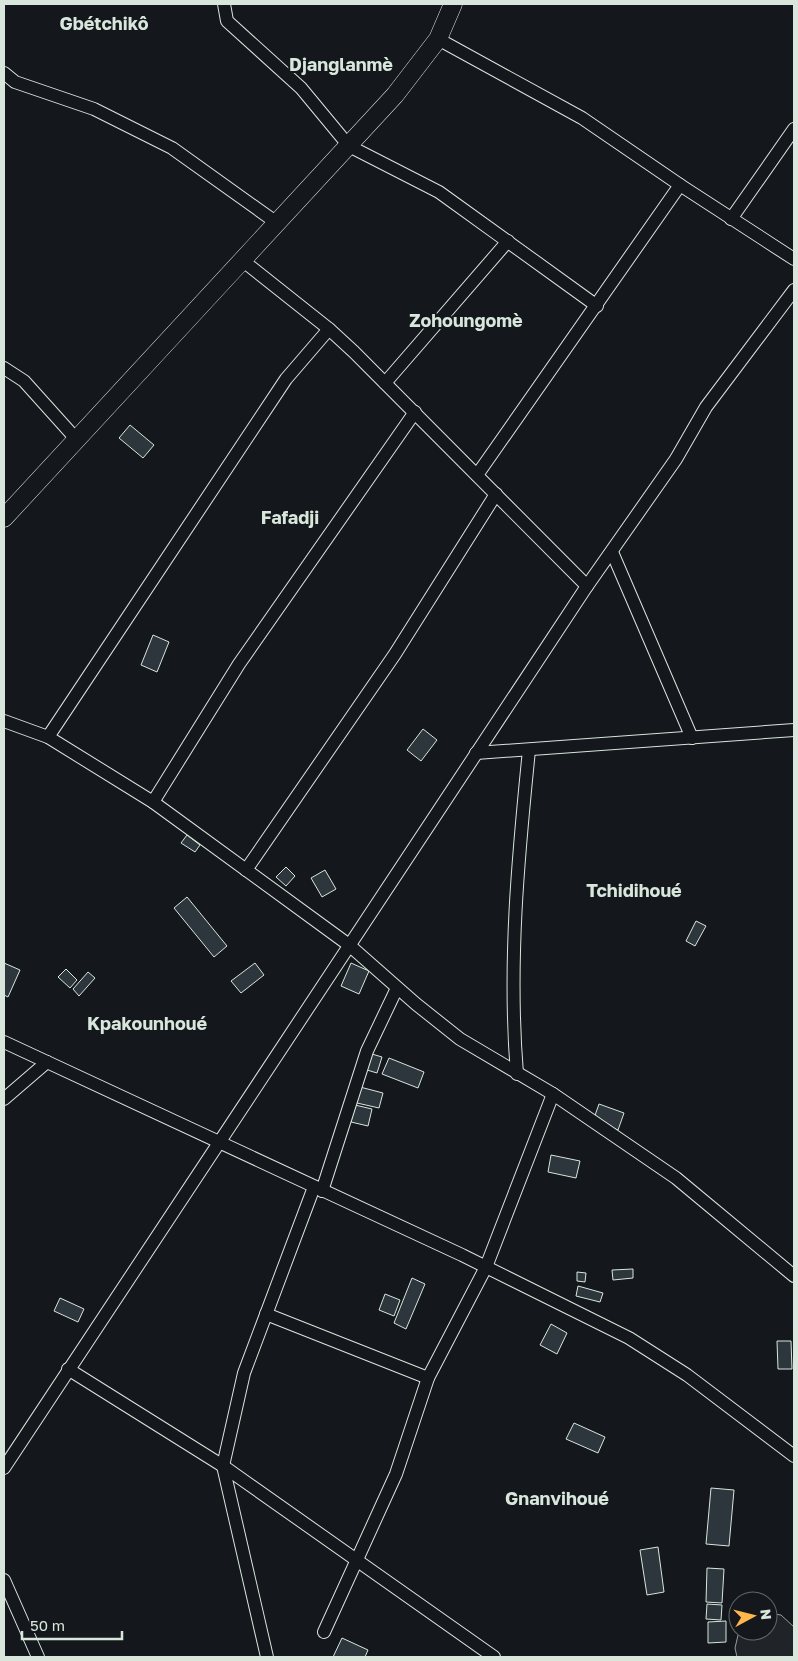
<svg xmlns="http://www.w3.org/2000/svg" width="798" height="1661" viewBox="0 0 798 1661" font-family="'Golos Text',sans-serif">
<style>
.pitch{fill:#202428;stroke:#939e99}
.building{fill:#2c363c;stroke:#d8e6dc}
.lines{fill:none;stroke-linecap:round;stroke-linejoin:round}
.street-casing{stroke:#d8e6dc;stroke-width:14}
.secondary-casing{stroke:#d8e6dc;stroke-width:19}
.street{stroke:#14181c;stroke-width:12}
.secondary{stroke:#14181c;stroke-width:18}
.labels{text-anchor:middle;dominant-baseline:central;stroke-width:4;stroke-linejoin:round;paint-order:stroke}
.quarter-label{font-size:18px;font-weight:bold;fill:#d8e6dc;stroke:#14181c}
</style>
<rect width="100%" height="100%" fill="#14181c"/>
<polygon class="pitch" points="768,1613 781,1615 794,1627 794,1657 737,1657 735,1648 739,1631 768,1631"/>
<g class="building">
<polygon points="130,425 154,445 143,458 119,438"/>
<polygon points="153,635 169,642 157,672 141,665"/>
<polygon points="423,729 437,740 421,761 407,750"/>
<polygon points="187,835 200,845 195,852 181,843"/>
<polygon points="286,867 295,876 286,886 276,877"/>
<polygon points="325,870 336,889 322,897 311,878"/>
<polygon points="187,897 227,946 214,957 174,908"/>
<polygon points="696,921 706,926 695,946 686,941"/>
<polygon points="4,963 20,970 8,997 4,995"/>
<polygon points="255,963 264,975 241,993 231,981"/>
<polygon points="351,963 369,971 359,994 341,986"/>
<polygon points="66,969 77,980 70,988 58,977"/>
<polygon points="88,972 95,978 79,996 73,989"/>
<polygon points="372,1054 382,1057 377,1073 367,1070"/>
<polygon points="389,1058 424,1072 418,1088 382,1074"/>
<polygon points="360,1087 383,1093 379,1108 357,1103"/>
<polygon points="599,1104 624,1113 618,1130 593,1121"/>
<polygon points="355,1105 372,1109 368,1126 351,1122"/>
<polygon points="551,1155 580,1161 576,1178 548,1172"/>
<polygon points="633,1269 633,1278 613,1280 612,1270"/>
<polygon points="577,1272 586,1273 585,1282 577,1281"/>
<polygon points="412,1278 425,1284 406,1329 394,1323"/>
<polygon points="578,1286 603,1293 600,1302 576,1296"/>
<polygon points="385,1294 400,1300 394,1316 379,1310"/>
<polygon points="60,1298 84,1309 78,1322 54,1311"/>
<polygon points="551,1324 567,1333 557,1354 540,1345"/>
<polygon points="777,1341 791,1341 792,1369 778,1369"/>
<polygon points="574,1423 605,1437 598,1453 566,1439"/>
<polygon points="711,1488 734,1490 729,1546 706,1544"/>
<polygon points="658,1547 664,1592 647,1595 640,1550"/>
<polygon points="707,1568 724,1569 722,1603 706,1602"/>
<polygon points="707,1604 722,1605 721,1620 706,1619"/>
<polygon points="726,1621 726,1642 708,1643 708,1622"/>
<polygon points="342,1638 368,1650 365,1657 333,1657"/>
</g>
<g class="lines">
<defs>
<g id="street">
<polyline points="224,4 227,21 301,88 349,146 439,192 597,306"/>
<polyline points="438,39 582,118 680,185 794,259"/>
<polyline points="4,73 15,82 94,109 172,148 277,223"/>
<polyline points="731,219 794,129"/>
<polyline points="242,260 329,329 354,352 587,586"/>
<polyline points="4,368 24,381 77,440"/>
<polyline points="385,383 508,241"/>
<polyline points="477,475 680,185"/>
<polyline points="612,552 692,738"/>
<polyline points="4,721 48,737 153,802 349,945 416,1004 460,1039 553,1094 676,1178 794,1276"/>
<polyline points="48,737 286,379 329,329"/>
<polyline points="476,753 794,730"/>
<polyline points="153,802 239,664 415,412"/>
<polyline points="246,870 395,654 496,494"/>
<polyline points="4,1042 462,1255 629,1338 687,1375 794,1456"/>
<path d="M517 1074C508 965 518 858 529 750"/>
<polyline points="4,1099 47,1062"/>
<polyline points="322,1191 367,1051 397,988"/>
<polyline points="266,1314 428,1378"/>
<polyline points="68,1369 223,1466 494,1657"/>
<polyline points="4,1468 587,586 676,459 706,407 794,290"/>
<polyline points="4,1580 38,1657"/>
<polyline points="324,1632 396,1474 428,1378 486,1267 553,1094"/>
<polyline points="267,1657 223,1466 244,1373 314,1187"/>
</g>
<polyline id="secondary" points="4,518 395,95 438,39 453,4"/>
</defs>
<use href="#street" class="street-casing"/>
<use href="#secondary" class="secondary-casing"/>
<use href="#street" class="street"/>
<use href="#secondary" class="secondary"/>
</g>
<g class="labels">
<g class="quarter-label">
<text x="104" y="23">Gbétchikô</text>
<text x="341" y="64">Djanglanmè</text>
<text x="466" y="320">Zohoungomè</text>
<text x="290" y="517">Fafadji</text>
<text x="634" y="890">Tchidihoué</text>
<text x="147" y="1023">Kpakounhoué</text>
<text x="557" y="1498">Gnanvihoué</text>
</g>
</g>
<rect width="798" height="1661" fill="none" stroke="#d8e6dc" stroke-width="10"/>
<g transform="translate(753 1616) rotate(83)"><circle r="24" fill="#14181c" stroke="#626a69"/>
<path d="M0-4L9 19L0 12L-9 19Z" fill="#ffb74d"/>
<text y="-8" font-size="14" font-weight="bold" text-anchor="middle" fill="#d8e6dc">N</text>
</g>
<path d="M22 1631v8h100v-8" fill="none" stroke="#d8e6dc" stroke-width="2.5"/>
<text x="30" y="1631" font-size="15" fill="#d8e6dc" stroke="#14181c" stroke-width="4" paint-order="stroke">50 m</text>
</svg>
